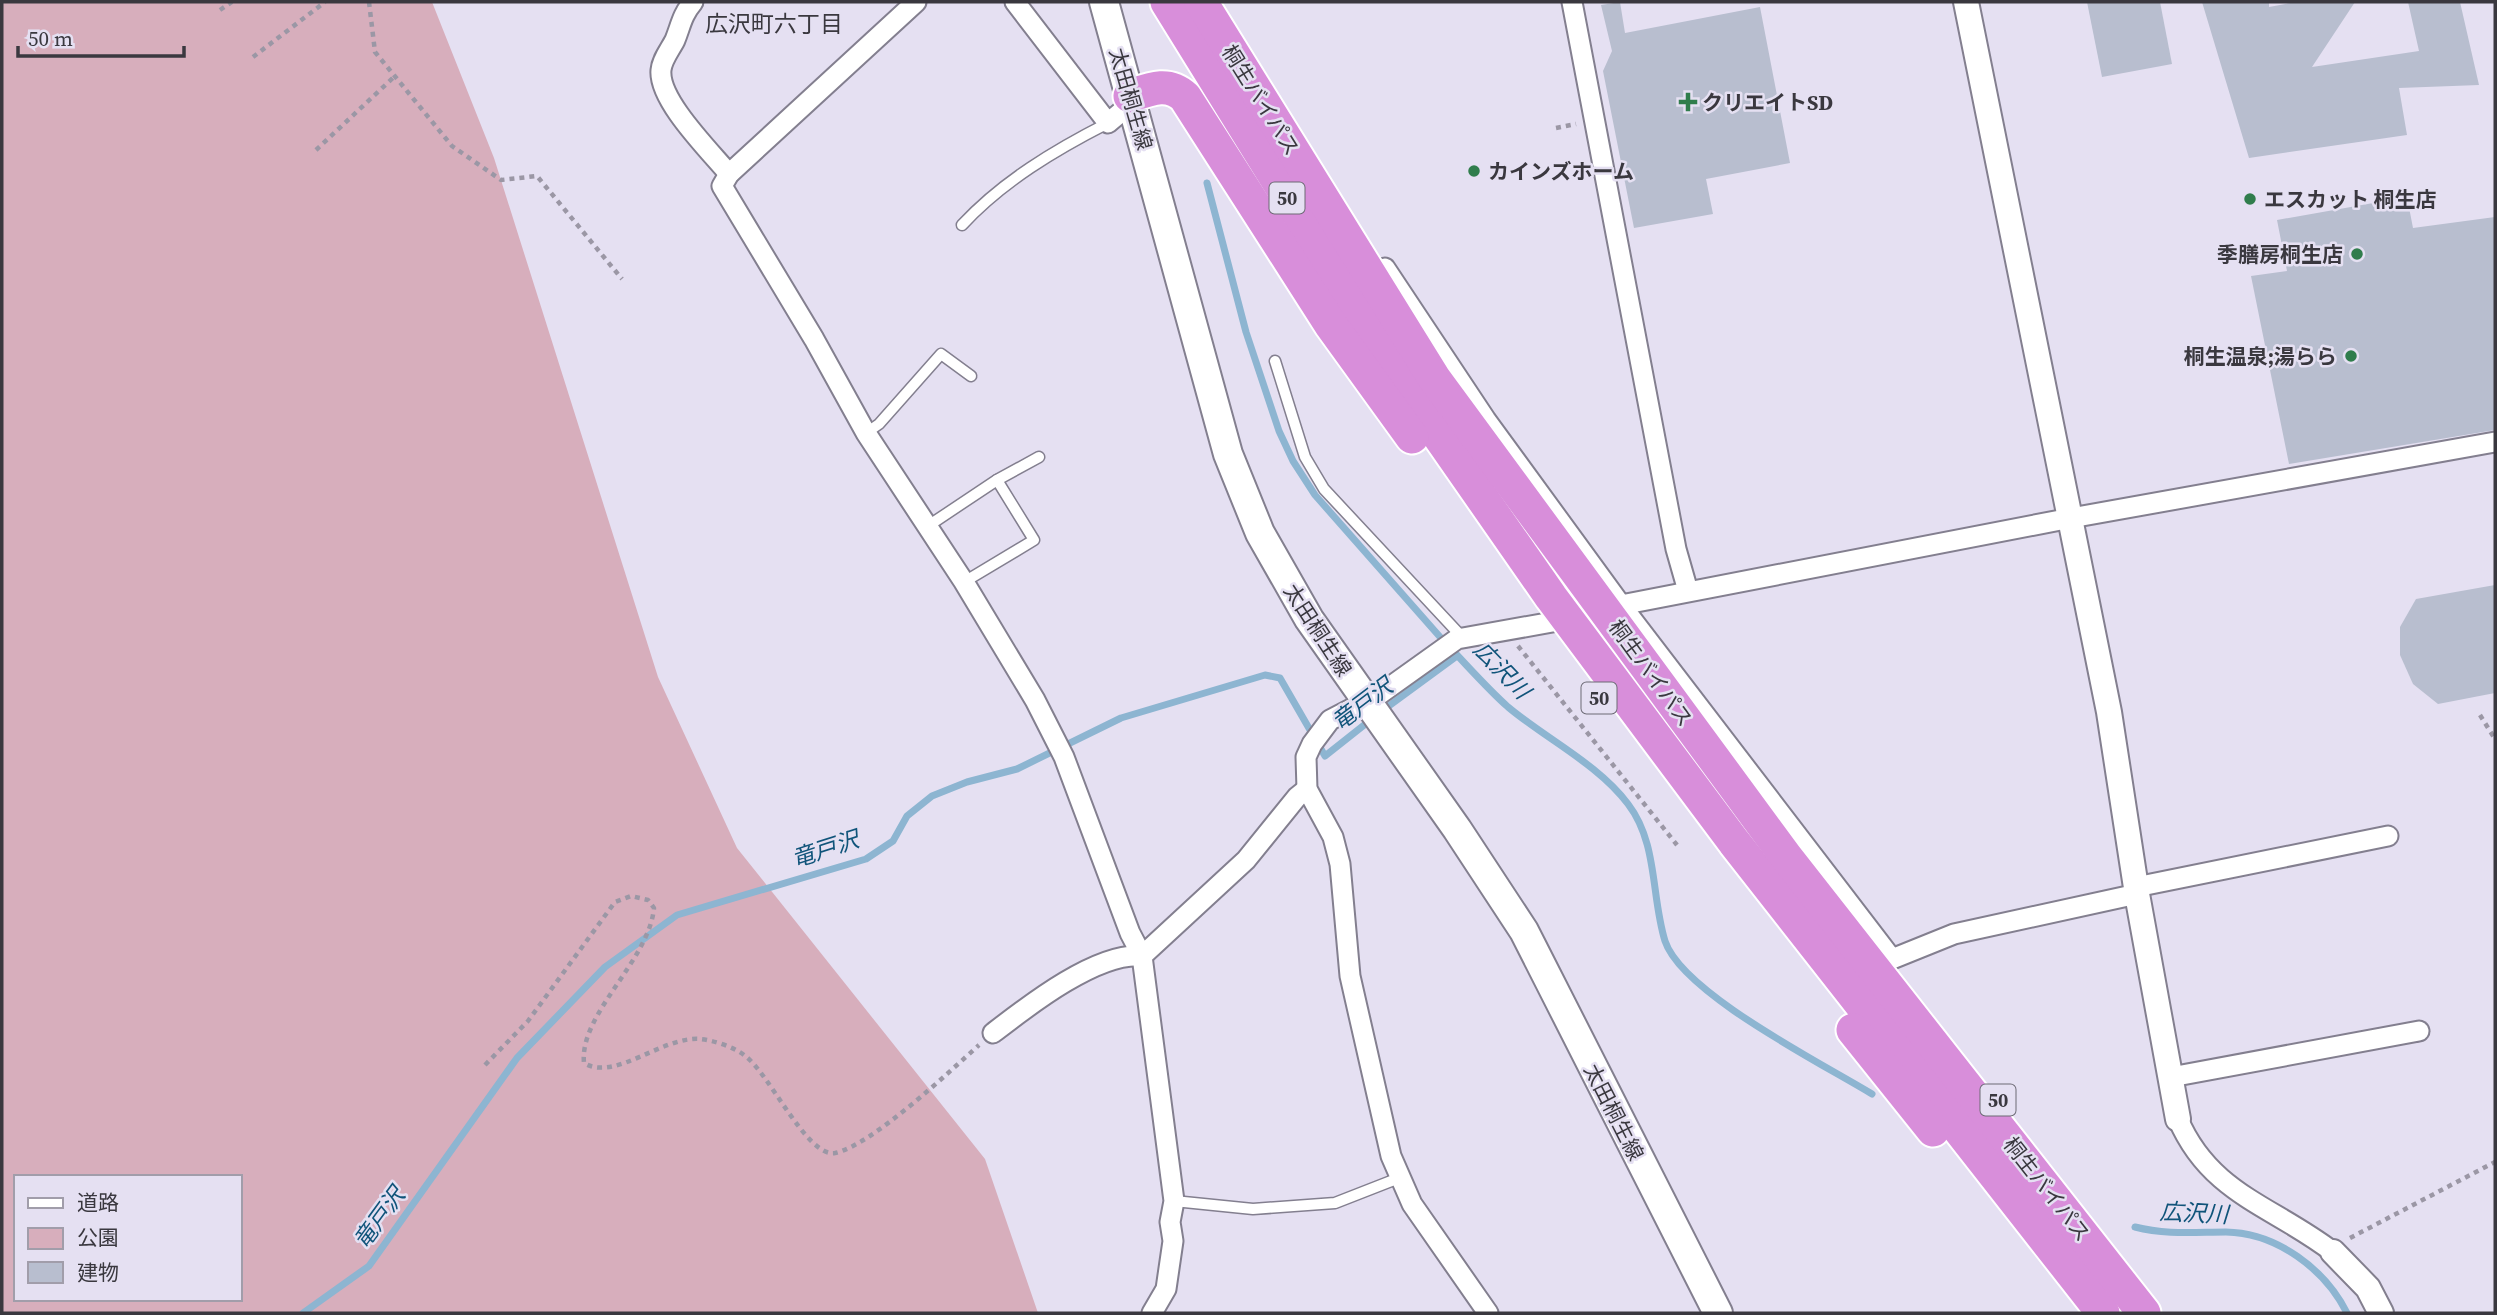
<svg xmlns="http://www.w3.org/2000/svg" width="2497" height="1315" viewBox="0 0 2497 1315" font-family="'Source Serif 4','Noto Sans JP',serif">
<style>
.green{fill:#d7aebc;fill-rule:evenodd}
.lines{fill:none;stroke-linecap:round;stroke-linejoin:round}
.stream{stroke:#8db5d1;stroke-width:7}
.building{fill:#b8becf}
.service-casing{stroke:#837f8f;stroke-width:13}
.minor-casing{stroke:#837f8f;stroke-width:23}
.tertiary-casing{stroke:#837f8f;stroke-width:28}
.secondary-casing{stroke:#837f8f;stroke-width:32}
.trunk-casing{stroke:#fff;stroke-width:37}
.path{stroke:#9b97a5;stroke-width:4.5;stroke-dasharray:5 5;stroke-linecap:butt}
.service{stroke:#fff;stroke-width:10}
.minor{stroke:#fff;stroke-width:19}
.tertiary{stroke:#fff;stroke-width:24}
.secondary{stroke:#fff;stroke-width:28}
.trunk{stroke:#d88eda;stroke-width:33}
.poi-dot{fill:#307d4c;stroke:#e5e0f2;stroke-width:2.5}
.labels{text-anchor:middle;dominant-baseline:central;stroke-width:5;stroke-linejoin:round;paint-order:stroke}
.shield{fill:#e5e0f2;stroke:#6d6a75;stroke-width:2}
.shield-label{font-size:19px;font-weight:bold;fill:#3a383f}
.street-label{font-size:21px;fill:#3a383f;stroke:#e5e0f2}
.poi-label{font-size:21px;font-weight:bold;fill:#3a383f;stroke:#e5e0f2;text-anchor:start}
.neighbourhood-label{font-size:23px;fill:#3a383f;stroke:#e5e0f2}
.water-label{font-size:23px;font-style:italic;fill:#10547a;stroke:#e5e0f2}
</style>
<rect width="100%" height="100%" fill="#e5e0f2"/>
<path class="green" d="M2 2H432L494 158 658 677 737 848 985 1159 1038 1313H2ZM16 1177H240V1299H16Z"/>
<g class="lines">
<g class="stream">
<polyline points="1207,183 1246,332 1279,431 1293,461 1315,495 1448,646"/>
<path d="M1456 654C1473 672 1490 691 1508 707 1546 739 1598 764 1628 804 1658 843 1651 896 1665 941 1682 993 1823 1064 1872 1094"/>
<polyline points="1382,711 1457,656"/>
<path d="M2135 1227C2166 1235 2195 1232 2226 1232 2277 1233 2325 1269 2347 1313"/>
<polyline points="303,1313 369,1266 517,1058 605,967 677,915 866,859 893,841 907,816 932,796 967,782 1017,769 1121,718 1265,675 1280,678 1325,756 1373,718"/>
</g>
</g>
<g class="building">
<polygon points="1620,2 1625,33 1760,7 1790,163 1706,179 1713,214 1634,228 1603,71 1612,51 1601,5"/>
<polygon points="2087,2 2160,2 2172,64 2102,77"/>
<polygon points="2202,2 2269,2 2269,7 2296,2 2355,2 2312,67 2419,51 2408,2 2460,2 2479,85 2399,88 2407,135 2249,158"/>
<polygon points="2407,197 2413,228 2495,217 2495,430 2289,464 2251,276 2287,271 2277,220"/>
<polygon points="2495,585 2495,693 2438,704 2413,684 2400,655 2400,627 2416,599"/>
</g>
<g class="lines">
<defs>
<g id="service">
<path d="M962 225C1003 181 1055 150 1108 123"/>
<polyline points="1275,361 1305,457 1324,489 1462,637"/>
<polyline points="866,433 879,424 941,354 971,376"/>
<polyline points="928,526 997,480 1039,457"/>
<polyline points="964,582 1034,540 997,480"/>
<polyline points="1174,1201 1253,1209 1335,1203 1399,1178"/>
</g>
<g id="minor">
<path d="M693 2C682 15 681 25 675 40 670 50 662 59 661 70 658 100 710 151 729 174"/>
<polyline points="916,2 729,174 722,186 814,339 866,433 964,582 1035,700 1064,757 1130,933 1142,956 1174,1201 1170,1222 1173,1241 1166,1289 1152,1313"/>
<polyline points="1015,2 1108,123 1127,107 1130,96"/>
<polyline points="1572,2 1676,549 1688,591"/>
<polyline points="1385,268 1486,420 1621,605 1892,959 1954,934 2137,894"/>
<polyline points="1621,605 2071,518 2495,442"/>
<polyline points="2136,887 2388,836"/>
<path d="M993 1033C1028 1006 1097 952 1142 956L1246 860 1297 797 1307 789"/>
<polyline points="2171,1077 2419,1031"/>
<path d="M2178 1119C2210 1194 2273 1206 2333 1252"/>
<polyline points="1488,1313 1412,1204 1391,1156 1350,976 1340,864 1333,837 1307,789 1306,757 1312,744 1330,720 1380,694 1457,639 1558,621"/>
</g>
<g id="tertiary">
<polyline points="1966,2 2109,712 2137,894 2178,1119"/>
<polyline points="2333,1252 2368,1288 2381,1313"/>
</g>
<polyline id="secondary" points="1104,2 1228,454 1260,533 1309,619 1457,829 1524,931 1718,1313"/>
<g id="trunk">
<polyline points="1167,2 1409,393 1551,597 1734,842 2103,1313"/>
<polyline points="1201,2 1434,378 1787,858 2144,1313"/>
<path d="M1130 96C1150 89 1168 81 1185 97L1331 325 1412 437"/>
<polyline points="1853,1030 1933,1130"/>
</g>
</defs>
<use href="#service" class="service-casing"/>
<use href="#minor" class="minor-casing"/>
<use href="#tertiary" class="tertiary-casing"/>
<use href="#secondary" class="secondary-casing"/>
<use href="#trunk" class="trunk-casing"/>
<g class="path">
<polyline points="369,2 375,52 452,146 501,180 537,176 622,279"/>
<polyline points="220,10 232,2"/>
<polyline points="253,57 325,2"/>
<polyline points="1556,128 1576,124"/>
<polyline points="316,150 395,76"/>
<polyline points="1518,646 1677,845"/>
<polyline points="2480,715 2495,739"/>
<path d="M485 1065 528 1021 615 902 631 896 648 900 654 908C649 961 579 1014 584 1063 615 1082 662 1036 700 1039 712 1040 734 1047 744 1055 769 1072 807 1158 835 1153 872 1145 949 1072 979 1045"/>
<polyline points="2350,1238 2495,1162"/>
</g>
<use href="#service" class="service"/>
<use href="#minor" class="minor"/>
<use href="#tertiary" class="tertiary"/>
<use href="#secondary" class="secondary"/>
<use href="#trunk" class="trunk"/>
</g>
<g class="poi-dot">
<path d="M1684.5 91.5h7v7h7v7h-7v7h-7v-7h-7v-7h7z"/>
<circle cx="1474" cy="171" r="7"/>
<circle cx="2250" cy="199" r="7"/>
<circle cx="2357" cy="254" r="7"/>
<circle cx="2351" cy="356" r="7"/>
</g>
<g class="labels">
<g class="shield">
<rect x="1269.5" y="182.5" width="35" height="31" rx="5"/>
<rect x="1581.5" y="682.5" width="35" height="31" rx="5"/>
<rect x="1980.5" y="1084.5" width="35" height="31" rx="5"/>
</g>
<g class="shield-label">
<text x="1287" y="198">50</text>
<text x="1599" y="698">50</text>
<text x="1998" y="1100">50</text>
</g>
<g class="street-label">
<text transform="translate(1131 99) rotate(74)">太田桐生線</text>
<text transform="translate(1261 100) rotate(58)">桐生バイパス</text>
<text transform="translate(1318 630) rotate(57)">太田桐生線</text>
<text transform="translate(1651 673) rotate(54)">桐生バイパス</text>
<text transform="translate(1614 1112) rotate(63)">太田桐生線</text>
<text transform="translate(2047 1189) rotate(52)">桐生バイパス</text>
</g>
<g class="poi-label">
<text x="1702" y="102">クリエイトSD</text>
<text x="1488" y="171">カインズホーム</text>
<text x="2264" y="199">エスカット 桐生店</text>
<text x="2343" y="254" text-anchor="end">季膳房桐生店</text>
<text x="2337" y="356" text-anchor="end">桐生温泉;湯らら</text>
</g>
<g class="neighbourhood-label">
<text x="774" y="24">広沢町六丁目</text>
</g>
<g class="water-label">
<text transform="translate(1502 670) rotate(46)">広沢川</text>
<text transform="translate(1362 704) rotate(-37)">竜戸沢</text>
<text transform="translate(825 849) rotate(-18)">竜戸沢</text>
<text transform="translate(2194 1213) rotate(3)">広沢川</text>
<text transform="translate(379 1218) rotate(-54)">竜戸沢</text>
</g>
</g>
<rect width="2497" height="1315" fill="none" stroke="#3a383f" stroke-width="7"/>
<rect x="14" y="1175" width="228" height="126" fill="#e5e0f2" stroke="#a19daa" stroke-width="2"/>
<rect x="28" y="1198" width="35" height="10" fill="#ffffff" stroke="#a19daa" stroke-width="2"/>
<text x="77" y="1210" font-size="21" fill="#3a383f">道路</text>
<rect x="28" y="1228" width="35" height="21" fill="#d7aebc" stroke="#a19daa" stroke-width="2"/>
<text x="77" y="1245" font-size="21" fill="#3a383f">公園</text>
<rect x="28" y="1262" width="35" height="21" fill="#b8becf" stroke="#a19daa" stroke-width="2"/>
<text x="77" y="1280" font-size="21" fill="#3a383f">建物</text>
<path d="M18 46v10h166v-10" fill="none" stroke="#3a383f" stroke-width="3.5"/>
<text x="28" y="46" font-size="21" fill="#3a383f" stroke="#e5e0f2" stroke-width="5" paint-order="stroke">50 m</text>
</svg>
